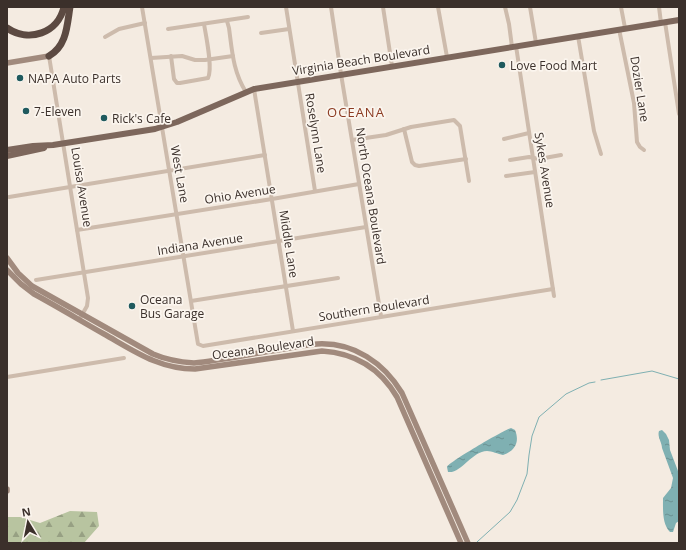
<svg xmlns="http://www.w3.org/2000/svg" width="686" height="550" viewBox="0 0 686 550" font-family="'Open Sans',sans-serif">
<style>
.forest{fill:url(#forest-firs)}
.water{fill:url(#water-ripples)}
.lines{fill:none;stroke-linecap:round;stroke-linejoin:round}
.stream{stroke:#7fb0b2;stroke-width:1}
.street{stroke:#cdbbac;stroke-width:4}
.secondary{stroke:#a18a7d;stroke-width:5.5}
.primary{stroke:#7d675c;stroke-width:6}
.highway{stroke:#5c4a42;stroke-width:7}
.poi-dot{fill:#1f5a5e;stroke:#fbf5ee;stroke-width:1.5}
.labels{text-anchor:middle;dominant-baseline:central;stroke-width:3.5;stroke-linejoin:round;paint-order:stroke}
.street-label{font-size:12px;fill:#3b302b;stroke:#fbf5ee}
.poi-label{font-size:12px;fill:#3b302b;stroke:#fbf5ee;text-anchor:start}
.neighbourhood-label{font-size:13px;letter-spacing:1px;fill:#8c3b22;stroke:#fbf5ee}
</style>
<defs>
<pattern id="forest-firs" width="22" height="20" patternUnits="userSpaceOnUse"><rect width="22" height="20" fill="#b8c4a0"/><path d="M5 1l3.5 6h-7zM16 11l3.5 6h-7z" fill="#97a083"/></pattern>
<pattern id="water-ripples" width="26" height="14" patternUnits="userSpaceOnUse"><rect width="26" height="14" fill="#7fb0b2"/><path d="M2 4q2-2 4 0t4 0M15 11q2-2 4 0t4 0" fill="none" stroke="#699091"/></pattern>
</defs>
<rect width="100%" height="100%" fill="#f4ebe1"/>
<polygon class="forest" points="70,511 97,512 99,526 84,543 7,543 7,517 20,517 40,523"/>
<g class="water">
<path d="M511 428 515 430C520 442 515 451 503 455 498 454 492 451 487 451 472 451 461 474 448 472L447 467C449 462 506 429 511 428Z"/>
<path d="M662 430 666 434 669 440 670 450 678 471 679 521 676 523 673 532H670C662 524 663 509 663 498L671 488 673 478 662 448C662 442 657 437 659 431Z"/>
</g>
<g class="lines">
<g class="stream">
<polyline points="601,380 652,371 679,379"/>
<polyline points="477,542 510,512 517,500 527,474 529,455 532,436 539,417 566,394 589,383 595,382"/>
</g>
<g class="street">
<polyline points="142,7 198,344 203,346 553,289"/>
<polyline points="286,7 315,191"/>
<polyline points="331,7 341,74 381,316"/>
<polyline points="383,7 392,66"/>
<polyline points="438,7 447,57"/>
<polyline points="505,7 509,24 512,47"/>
<polyline points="530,7 536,43"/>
<polyline points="621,7 625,28"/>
<polyline points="659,7 661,23"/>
<path d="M227 21 229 28C232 50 233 72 246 92"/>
<polyline points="665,22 679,114"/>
<polyline points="168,29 248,17"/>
<polyline points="619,29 634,103 637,142 640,147 644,150"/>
<polyline points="261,33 289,29"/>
<polyline points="578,36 594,131 601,154"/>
<polyline points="105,37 119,29 145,23"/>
<polyline points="516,46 554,296"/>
<polyline points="49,56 88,298 87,306 79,320"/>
<path d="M171 56 174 79 177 83H180L208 78C213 68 206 36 204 24"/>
<polyline points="151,58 182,56 195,60 205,60 233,56"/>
<polyline points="254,89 293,331"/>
<polyline points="404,129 412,162 415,165 419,166 466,159"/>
<polyline points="504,139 529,133"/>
<polyline points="352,140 386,135 411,127 454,120 460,126 469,181"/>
<polyline points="510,160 529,157 539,159 561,155"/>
<polyline points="506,176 535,172"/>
<polyline points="9,197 265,155"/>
<polyline points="77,230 272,199 359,184"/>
<polyline points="36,280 366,227"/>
<polyline points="191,301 338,278"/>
<polyline points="7,377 124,358"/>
</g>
<g class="secondary">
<polyline points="7,63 49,56"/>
<path d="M7 258 18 273 32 286 153 354C167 360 179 362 194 363 222 360 250 354 278 350 291 348 304 345 317 344 354 342 384 363 402 393L468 543"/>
<path d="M7 270 21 284 34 294C58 307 81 321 104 334 134 351 159 369 195 369L322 351C354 353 380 368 397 397L461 543"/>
<polyline points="7,489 7,491"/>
</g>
<g class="primary">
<polyline points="7,150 33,146 53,145 155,129 177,122 254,89 679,20"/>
<polyline points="7,156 44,148"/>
</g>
<g class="highway">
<path d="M7 28C29 43 58 33 64 7"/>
<path d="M49 56C67 46 67 25 70 7"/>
</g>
</g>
<g class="poi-dot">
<circle cx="502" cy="65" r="4"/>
<circle cx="20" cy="78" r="4"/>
<circle cx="26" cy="111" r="4"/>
<circle cx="104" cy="118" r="4"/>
<circle cx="132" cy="306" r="4"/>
</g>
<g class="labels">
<g class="street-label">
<text transform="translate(361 60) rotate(-9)">Virginia Beach Boulevard</text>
<text transform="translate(640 89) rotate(81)">Dozier Lane</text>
<text transform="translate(316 133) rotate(81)">Roselynn Lane</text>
<text transform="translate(545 170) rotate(81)">Sykes Avenue</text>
<text transform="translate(180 174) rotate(80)">West Lane</text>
<text transform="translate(82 187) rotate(81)">Louisa Avenue</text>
<text transform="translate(240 194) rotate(-9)">Ohio Avenue</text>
<text transform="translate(371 196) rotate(81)">North Oceana Boulevard</text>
<text transform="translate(200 244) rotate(-9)">Indiana Avenue</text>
<text transform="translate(289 244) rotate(81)">Middle Lane</text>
<text transform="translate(374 308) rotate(-9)">Southern Boulevard</text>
<text transform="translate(263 348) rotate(-8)">Oceana Boulevard</text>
</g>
<g class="poi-label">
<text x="510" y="65">Love Food Mart</text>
<text x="28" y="78">NAPA Auto Parts</text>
<text x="34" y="111">7-Eleven</text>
<text x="112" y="118">Rick's Cafe</text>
<text x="140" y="299">Oceana<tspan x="140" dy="14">Bus Garage</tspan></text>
</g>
<g class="neighbourhood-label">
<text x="356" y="112">OCEANA</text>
</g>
</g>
<rect width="686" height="550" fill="none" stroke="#3b302b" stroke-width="16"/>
<g transform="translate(28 522) rotate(350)" stroke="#fbf5ee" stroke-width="3" paint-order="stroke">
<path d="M0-3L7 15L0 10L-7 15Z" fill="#3b302b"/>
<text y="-6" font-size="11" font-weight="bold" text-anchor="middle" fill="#3b302b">N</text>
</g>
</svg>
